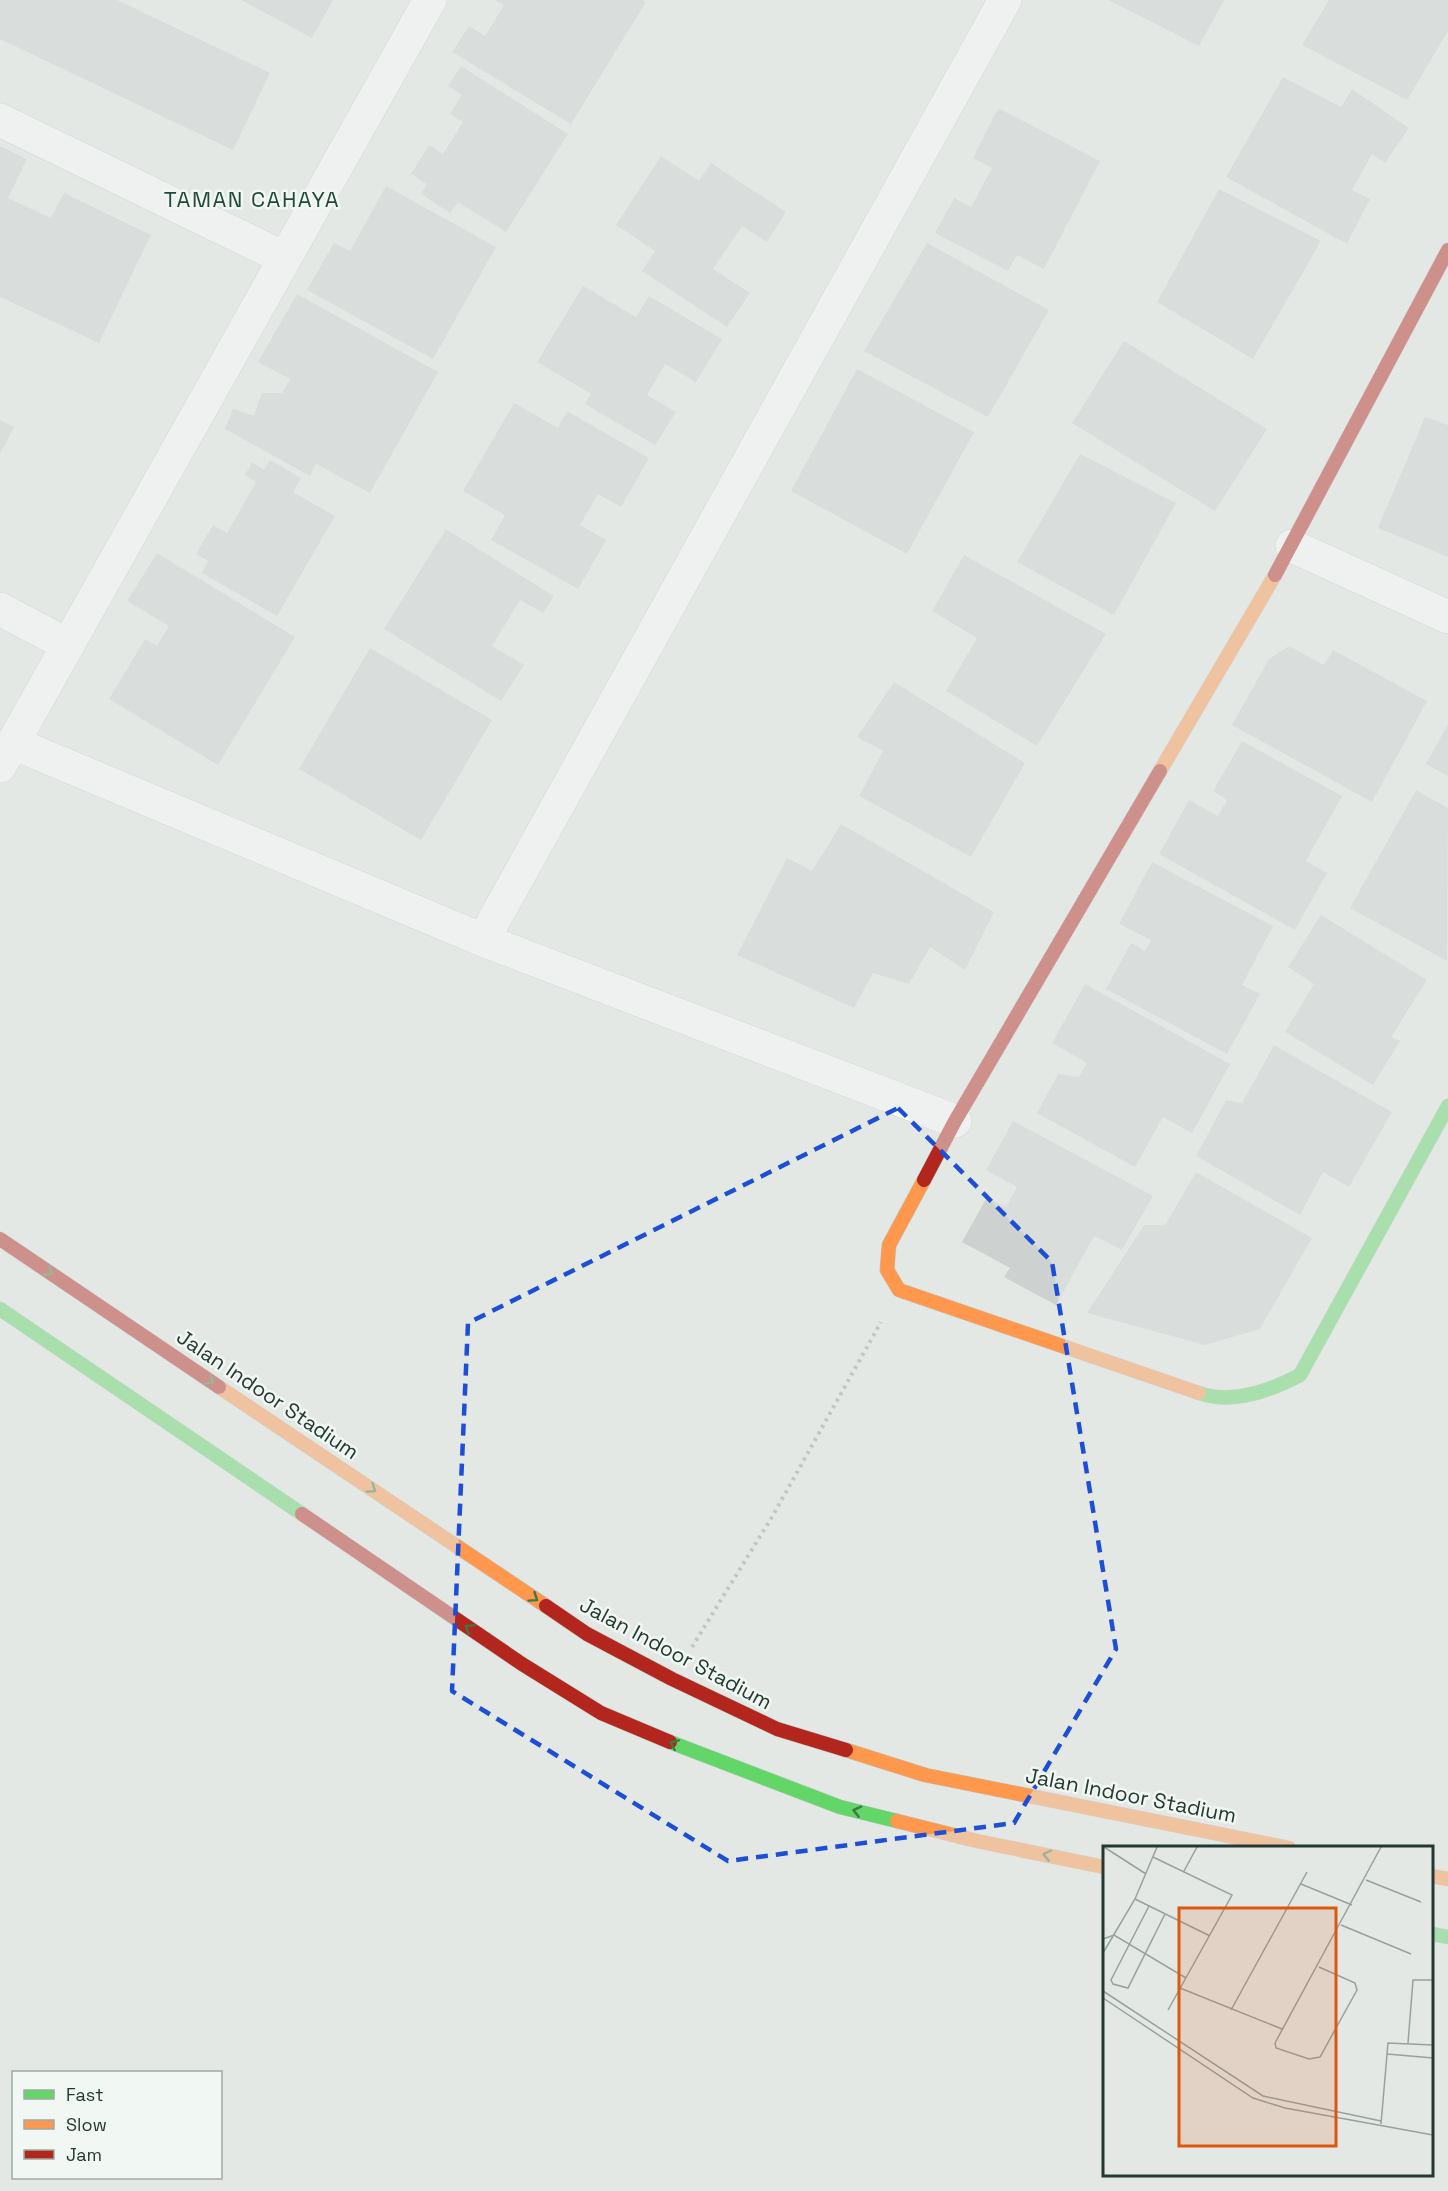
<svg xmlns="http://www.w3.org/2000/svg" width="1448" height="2191" viewBox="0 0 1448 2191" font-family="'Space Grotesk',sans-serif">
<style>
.building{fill:#cdd1cf}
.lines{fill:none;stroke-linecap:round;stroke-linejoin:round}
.street-casing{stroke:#c0c5c2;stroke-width:34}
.fast-casing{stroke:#bfc5c2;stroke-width:15}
.slow-casing{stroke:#bfc5c2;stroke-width:15}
.jam-casing{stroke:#bfc5c2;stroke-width:15}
.path{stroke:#c0c8c4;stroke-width:4;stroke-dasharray:3 4.5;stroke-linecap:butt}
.street{stroke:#fbfcfb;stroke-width:33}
.fast{stroke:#63d668;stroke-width:14}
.slow{stroke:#ff974d;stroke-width:14}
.jam{stroke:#b3261e;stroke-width:14}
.oneway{stroke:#3d7847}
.marked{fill:none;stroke:#1d4ed8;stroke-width:4.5;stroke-dasharray:12 8;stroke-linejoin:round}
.labels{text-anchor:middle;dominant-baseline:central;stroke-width:5;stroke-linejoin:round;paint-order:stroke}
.street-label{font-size:21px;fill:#233931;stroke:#f1f7f3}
.neighbourhood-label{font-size:22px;letter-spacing:1.5px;fill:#21493c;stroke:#f1f7f3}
.inset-road{fill:none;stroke:#96a29d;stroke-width:1.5}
.view{fill:#de570e;fill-opacity:0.15;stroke:#de570e;stroke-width:3}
.inset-edge{fill:none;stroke:#233931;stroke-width:3}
</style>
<rect width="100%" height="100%" fill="#e3e8e5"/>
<g class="building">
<polygon points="0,0 117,0 270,73 233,150 0,39"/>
<polygon points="241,0 333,0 312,38"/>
<polygon points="495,0 642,0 646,2 571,124 452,52 469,26 485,36 504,5"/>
<polygon points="1108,0 1224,0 1199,46"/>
<polygon points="1329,0 1448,0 1448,31 1407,100 1302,45"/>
<polygon points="461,66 568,134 506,232 458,202 450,213 421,194 427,184 411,174 429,145 443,154 463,122 450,114 462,95 448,86"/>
<polygon points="1283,77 1341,107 1352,89 1409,128 1385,163 1372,154 1352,190 1370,199 1347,244 1226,177"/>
<polygon points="998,108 1100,161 1044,269 1017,255 1008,271 935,233 954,198 971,207 992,168 973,158"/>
<polygon points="0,146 27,159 8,198 51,218 64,193 151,235 99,343 0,297"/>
<polygon points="661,156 699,181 711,163 786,212 767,242 742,226 713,269 750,293 727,327 642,271 655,251 616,225"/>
<polygon points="386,186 496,247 433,359 307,290 334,243 350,251"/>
<polygon points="1219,189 1321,241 1253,359 1157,302"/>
<polygon points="927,243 1049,310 988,417 864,351"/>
<polygon points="583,286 636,317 649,296 722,339 696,382 665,364 647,395 676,412 655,445 585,404 591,394 537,362"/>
<polygon points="297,294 438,372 370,493 316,464 310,476 225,429 233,409 254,416 262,393 282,393 290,379 258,362"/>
<polygon points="1124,341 1267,429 1215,511 1072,423"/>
<polygon points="857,369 974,432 907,554 791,491"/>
<polygon points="514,403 558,428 567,411 649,458 621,507 598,494 580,525 606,540 578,589 491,540 505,515 463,491"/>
<polygon points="1425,417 1448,425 1448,557 1378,528"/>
<polygon points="0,420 14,427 0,454"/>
<polygon points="1080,454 1176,503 1114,615 1017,562"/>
<polygon points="270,460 301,478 293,492 335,516 277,616 202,573 208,561 196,554 213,525 227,533 256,482 245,475 252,462 264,470"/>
<polygon points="446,529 554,596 543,613 520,600 492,646 524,665 501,701 384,629"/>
<polygon points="157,553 295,637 218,765 109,699 145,639 157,646 169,626 127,601"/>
<polygon points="964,555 1106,634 1037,746 946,691 977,638 932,611"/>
<polygon points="1289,646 1324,665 1333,650 1427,701 1372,802 1232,725 1269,659"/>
<polygon points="370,648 492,720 421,840 299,769"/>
<polygon points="894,682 1025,763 971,857 859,796 883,751 857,737"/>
<polygon points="1448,724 1448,776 1426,764"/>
<polygon points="1242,741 1342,796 1306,861 1327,873 1295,930 1159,854 1189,800 1218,816 1227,800 1213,791"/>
<polygon points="1416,790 1448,808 1447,961 1350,908"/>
<polygon points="841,824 994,912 965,970 930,947 909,984 873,973 854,1008 737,955 787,858 812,871"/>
<polygon points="1152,862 1273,926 1242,985 1260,994 1227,1054 1106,989 1131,943 1145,951 1151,940 1119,924"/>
<polygon points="1321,915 1427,980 1391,1037 1400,1041 1373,1085 1285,1032 1314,984 1288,967"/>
<polygon points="1085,984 1230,1064 1192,1133 1163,1117 1135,1167 1037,1113 1058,1074 1079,1077 1087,1063 1052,1043"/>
<polygon points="1274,1045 1392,1112 1349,1187 1323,1172 1300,1215 1196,1156 1226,1100 1242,1103"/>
<polygon points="1013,1121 1153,1196 1122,1250 1094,1236 1056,1305 1004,1277 1010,1268 962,1242 987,1197 1006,1207 1017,1187 986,1170"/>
<polygon points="1196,1172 1312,1238 1260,1329 1205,1345 1087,1313 1144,1225 1165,1225"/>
</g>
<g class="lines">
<defs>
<g id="street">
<polyline points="0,120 284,258"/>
<polyline points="1292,546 1448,617"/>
<polyline points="0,609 68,645"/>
<polyline points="13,743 483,940 955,1121"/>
<polyline points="0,766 430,0"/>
<polyline points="483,940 1005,0"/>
</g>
<g id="fast">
<polyline points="0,1309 302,1514"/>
<path d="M1199 1393C1233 1405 1270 1391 1300 1375L1448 1106"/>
<polyline points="670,1742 840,1807 897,1821"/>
<polyline points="1432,1934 1448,1937"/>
</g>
<g id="slow">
<polyline points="1160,771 1275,575"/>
<polyline points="924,1180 889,1245 887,1270 899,1290 1199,1393"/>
<polyline points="219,1387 546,1606"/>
<polyline points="846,1750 925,1775 1289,1848"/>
<polyline points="897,1821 977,1841 1104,1867"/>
<polyline points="1432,1876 1448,1879"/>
</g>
<g id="jam">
<polyline points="1275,575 1448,250"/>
<polyline points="924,1180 955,1121 1160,771"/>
<polyline points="0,1239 219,1387"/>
<polyline points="302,1514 522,1664 601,1713 670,1742"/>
<polyline points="546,1606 587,1634 672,1679 777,1729 846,1750"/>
</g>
</defs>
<use href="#street" class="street-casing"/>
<use href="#fast" class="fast-casing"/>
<use href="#slow" class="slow-casing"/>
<use href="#jam" class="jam-casing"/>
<polyline class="path" points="692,1647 772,1517 881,1322"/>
<use href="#street" class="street"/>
<use href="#fast" class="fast"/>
<use href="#slow" class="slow"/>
<use href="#jam" class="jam"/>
</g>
<defs><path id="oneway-chevron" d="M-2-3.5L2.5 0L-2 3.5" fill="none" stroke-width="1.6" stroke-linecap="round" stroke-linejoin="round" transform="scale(1.5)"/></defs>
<g class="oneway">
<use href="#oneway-chevron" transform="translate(49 1272) rotate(34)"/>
<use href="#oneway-chevron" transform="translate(210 1381) rotate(34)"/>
<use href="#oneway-chevron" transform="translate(372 1489) rotate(34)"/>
<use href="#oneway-chevron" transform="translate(534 1598) rotate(34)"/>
<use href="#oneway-chevron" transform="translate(469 1628) rotate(-146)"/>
<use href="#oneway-chevron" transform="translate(674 1744) rotate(-157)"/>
<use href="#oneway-chevron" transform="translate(857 1811) rotate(-166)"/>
<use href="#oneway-chevron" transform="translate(1047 1855) rotate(-168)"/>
</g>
<path d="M0 0H1448V2191H0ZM898 1108 1052 1262 1116 1649 1014 1823 728 1861 452 1691 468 1323Z" fill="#e3e8e5" fill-opacity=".55" fill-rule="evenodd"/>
<path class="marked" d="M898 1108 1052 1262 1116 1649 1014 1823 728 1861 452 1691 468 1323Z"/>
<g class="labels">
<g class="street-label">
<text transform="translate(268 1394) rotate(34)">Jalan Indoor Stadium</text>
<text transform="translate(676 1653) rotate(28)">Jalan Indoor Stadium</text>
<text transform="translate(1131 1795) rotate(11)">Jalan Indoor Stadium</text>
</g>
<g class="neighbourhood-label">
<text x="252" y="199">TAMAN CAHAYA</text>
</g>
</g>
<g transform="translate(1103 1846)">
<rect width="330" height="330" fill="#e3e8e5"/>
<path class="inset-road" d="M1 1 43 28M50 11 129 49 65 164M81 25 94 1M263 34 318 56M198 38 249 59M32 53 107 90M46 60 8 134 10 138 25 142 62 68M238 79 308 108M0 93 11 89 83 132M0 107 32 53 54 1M216 121 252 137 254 144 217 211 206 213 173 202 172 197 278 1M77 142 179 183M0 145 160 250 278 275M0 152 150 252 182 262 330 289M128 164 204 26M305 197 310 134H330M284 208 330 212M278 278 285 197 330 199"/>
<path class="view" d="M76 62H233V300H76Z"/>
<rect width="330" height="330" class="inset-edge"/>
</g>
<rect x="12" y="2071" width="210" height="108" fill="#f1f7f3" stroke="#9faba5" stroke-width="1.5"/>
<rect x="24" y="2090" width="30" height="9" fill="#63d668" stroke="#9faba5" stroke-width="1.5"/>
<text x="66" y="2101" font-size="18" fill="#233931">Fast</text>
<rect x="24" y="2120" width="30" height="9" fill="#ff974d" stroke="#9faba5" stroke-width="1.5"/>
<text x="66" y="2131" font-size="18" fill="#233931">Slow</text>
<rect x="24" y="2150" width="30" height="9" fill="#b3261e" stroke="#9faba5" stroke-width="1.5"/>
<text x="66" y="2161" font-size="18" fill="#233931">Jam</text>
</svg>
